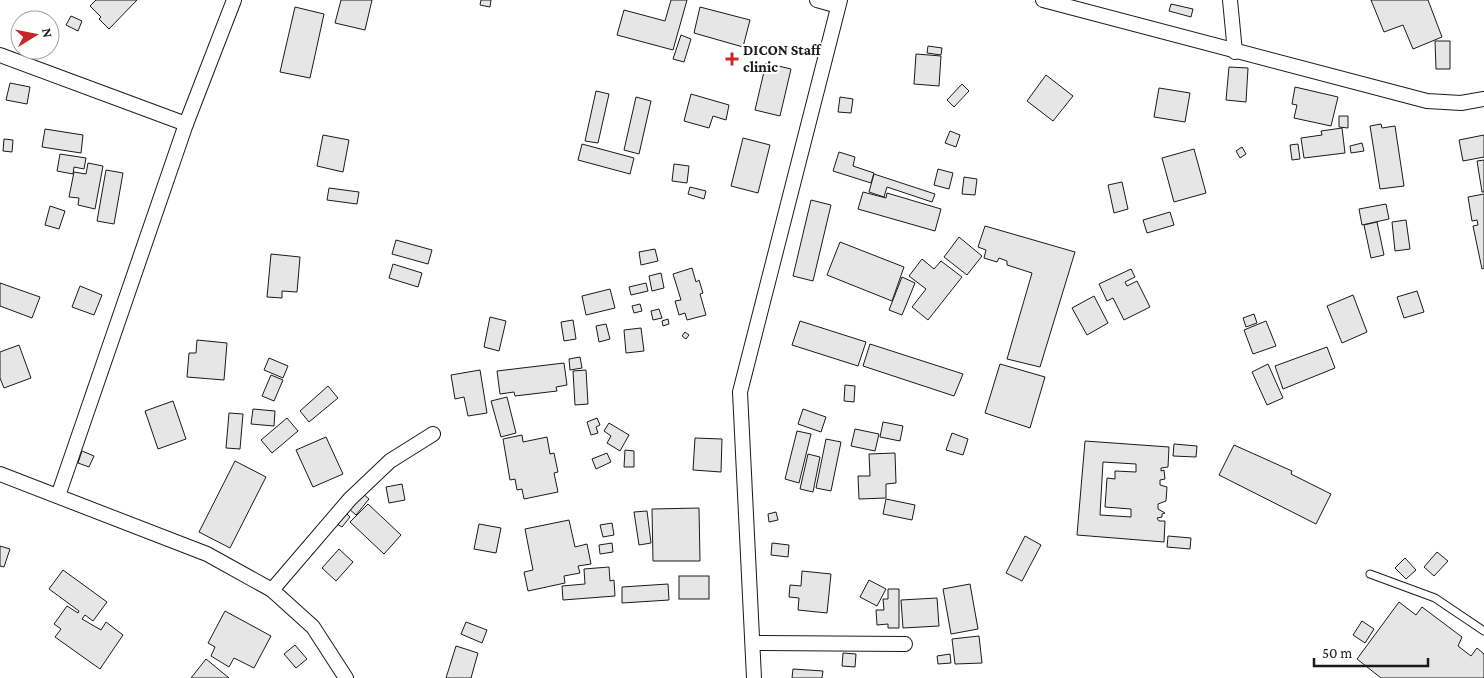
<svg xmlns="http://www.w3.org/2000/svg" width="1484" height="678" viewBox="0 0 1484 678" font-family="'Crimson Pro',serif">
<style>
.building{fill:#e6e6e6;stroke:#1a1a1a;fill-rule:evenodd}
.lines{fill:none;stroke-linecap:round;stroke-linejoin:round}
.service-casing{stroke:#1a1a1a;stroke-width:9}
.minor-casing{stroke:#1a1a1a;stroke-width:16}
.service{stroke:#fff;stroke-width:7}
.minor{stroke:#fff;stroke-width:14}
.poi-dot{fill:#c62828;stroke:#fff;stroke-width:2}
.labels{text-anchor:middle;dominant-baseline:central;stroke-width:4;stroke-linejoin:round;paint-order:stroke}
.poi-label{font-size:15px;font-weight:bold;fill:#1a1a1a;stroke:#fff;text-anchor:start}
</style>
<rect width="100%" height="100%" fill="#fff"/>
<g class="building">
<polygon points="96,0 137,0 109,29 99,19 101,17 90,6"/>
<polygon points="341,0 372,0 365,30 335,23"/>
<polygon points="481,0 491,0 490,7 480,5"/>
<polygon points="671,0 687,0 673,50 617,35 624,10 665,21"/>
<polygon points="1371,0 1428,0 1442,37 1413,49 1403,25 1384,32"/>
<polygon points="1171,4 1193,9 1191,17 1169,11"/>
<polygon points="295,7 324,14 310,78 280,72"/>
<polygon points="700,7 750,20 743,47 694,33"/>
<polygon points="71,16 82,21 78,31 66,25"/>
<polygon points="681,35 691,39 684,62 673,59"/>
<polygon points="1435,41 1450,41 1450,69 1436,69"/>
<polygon points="928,46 942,48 941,55 927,53"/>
<polygon points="916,54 941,56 939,86 914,84"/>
<polygon points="766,63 791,69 780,116 755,110"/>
<polygon points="1229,67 1248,68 1246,102 1226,100"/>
<polygon points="1046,75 1073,96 1053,121 1027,101"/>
<polygon points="10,83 30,87 27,104 6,100"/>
<polygon points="962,84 969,91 954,107 947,100"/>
<polygon points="1295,87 1338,97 1331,126 1294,118 1297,105 1292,104"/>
<polygon points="1159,88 1190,93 1185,122 1154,117"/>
<polygon points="596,91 609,94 598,143 585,141"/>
<polygon points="691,94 729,105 726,120 713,116 709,128 684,121"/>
<polygon points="636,97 651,101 639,154 624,150"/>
<polygon points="840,97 853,99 851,113 838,112"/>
<polygon points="1339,116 1348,116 1348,128 1339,127"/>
<polygon points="1381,124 1382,128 1395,126 1404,186 1380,189 1370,126"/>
<polygon points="1342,128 1345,153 1304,158 1301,138 1322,135 1321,131"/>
<polygon points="45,129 83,135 81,153 42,147"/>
<polygon points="950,131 960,135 956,147 945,143"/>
<polygon points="323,135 349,140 343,172 317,166"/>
<polygon points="1484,135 1484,157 1463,161 1459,140"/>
<polygon points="743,138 770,145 758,193 731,186"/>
<polygon points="4,139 13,140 12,152 3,151"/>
<polygon points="1362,143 1364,151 1351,153 1350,146"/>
<polygon points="582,144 634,158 630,174 578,160"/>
<polygon points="1298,144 1300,159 1292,160 1290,145"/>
<polygon points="1242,147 1246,154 1240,158 1236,151"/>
<polygon points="1194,149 1206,193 1174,202 1162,158"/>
<polygon points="839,152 855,157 853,166 874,173 871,183 833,171"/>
<polygon points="60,154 86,158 84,169 74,167 73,174 57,171"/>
<polygon points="1484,160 1484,192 1482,192 1477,161"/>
<polygon points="88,163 103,166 95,209 78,205 79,198 69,197 74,172 86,174"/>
<polygon points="674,164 689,166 687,183 672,181"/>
<polygon points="938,169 953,173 949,189 934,185"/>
<polygon points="106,170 123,173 114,224 97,221"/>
<polygon points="874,174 935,194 932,202 887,187 884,197 869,192"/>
<polygon points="964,177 977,179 975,195 962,194"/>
<polygon points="1122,182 1128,209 1114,213 1108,185"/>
<polygon points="690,187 706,191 704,199 688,194"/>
<polygon points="329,188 359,192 357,204 327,200"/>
<polygon points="863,192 886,198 887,193 941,209 935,231 858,209"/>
<polygon points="1484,194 1484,268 1482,269 1473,226 1478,225 1477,220 1472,221 1468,197"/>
<polygon points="811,200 831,205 813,281 793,276"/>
<polygon points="1386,204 1389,219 1362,225 1359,209"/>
<polygon points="50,206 65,211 59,229 45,225"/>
<polygon points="1170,212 1174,225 1147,233 1143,220"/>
<polygon points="1406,220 1410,249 1395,251 1392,222"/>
<polygon points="1377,222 1384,255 1371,258 1364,225"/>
<polygon points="985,226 1075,252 1040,367 1007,359 1032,273 1007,265 1007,261 999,258 997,262 984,258 986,250 978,247"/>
<polygon points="959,237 982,256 967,275 944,257"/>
<polygon points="396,240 432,250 428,264 392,254"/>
<polygon points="840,242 904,267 892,301 827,275"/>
<polygon points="655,249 658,261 641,265 639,252"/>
<polygon points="271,254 300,257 297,292 282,291 282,298 267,297"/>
<polygon points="922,259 934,269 941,261 962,277 928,320 912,307 926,289 909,276"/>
<polygon points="393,264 422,273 418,287 389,278"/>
<polygon points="692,268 696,282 699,280 703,293 700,294 706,315 687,320 685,313 679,315 675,301 681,300 673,274"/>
<polygon points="1131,269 1135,277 1125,282 1127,286 1137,281 1150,307 1124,320 1113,298 1107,301 1099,284"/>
<polygon points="661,273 664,288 652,291 649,276"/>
<polygon points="902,277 915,283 902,315 889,310"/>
<polygon points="0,283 40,297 32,318 0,306"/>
<polygon points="646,283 648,291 631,295 629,287"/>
<polygon points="80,286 102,295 94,315 72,307"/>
<polygon points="610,289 615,308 586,315 582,296"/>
<polygon points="1417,291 1424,312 1404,318 1397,297"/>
<polygon points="1353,295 1367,332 1342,343 1327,306"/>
<polygon points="1094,296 1108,323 1087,335 1072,308"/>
<polygon points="640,304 642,311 634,313 632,306"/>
<polygon points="659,309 662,318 653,320 651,311"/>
<polygon points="1254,314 1257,323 1246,327 1243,318"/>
<polygon points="490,317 506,321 499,351 484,347"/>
<polygon points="668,319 669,324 663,326 662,321"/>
<polygon points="573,320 576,339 564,341 561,322"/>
<polygon points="800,321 866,342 858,366 792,345"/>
<polygon points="1266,321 1276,346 1253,354 1244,330"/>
<polygon points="606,324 610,339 599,342 596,326"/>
<polygon points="641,328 644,351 626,353 624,330"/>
<polygon points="685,332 689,335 686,339 682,336"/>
<polygon points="197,340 227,343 224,380 187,377 189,353 196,353"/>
<polygon points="870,344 963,374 954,396 863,366"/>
<polygon points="19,345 31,378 4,388 0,378 0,352"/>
<polygon points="1327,347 1335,368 1283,389 1275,366"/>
<polygon points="580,357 582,368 570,370 569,359"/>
<polygon points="269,358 288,366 283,378 264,370"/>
<polygon points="564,363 567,385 556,387 557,391 515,396 514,392 500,394 497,371"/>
<polygon points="1000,364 1045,377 1030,428 985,413"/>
<polygon points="1268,364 1283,398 1267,405 1252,372"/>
<polygon points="480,370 487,413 468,416 464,397 455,399 451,375"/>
<polygon points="586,370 588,404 575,405 573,371"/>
<polygon points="271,375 283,380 274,401 262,396"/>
<polygon points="845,385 855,386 854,402 844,401"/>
<polygon points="328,386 338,398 309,422 300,411"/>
<polygon points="507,397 516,433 501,437 491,401"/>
<polygon points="173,401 186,439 158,449 145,411"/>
<polygon points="253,409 275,411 274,426 251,424"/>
<polygon points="803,409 826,417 821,432 798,424"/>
<polygon points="229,413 243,414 240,449 226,448"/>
<polygon points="287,418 298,431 272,453 261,440"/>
<polygon points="597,418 600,425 596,427 598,433 591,435 587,422"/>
<polygon points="883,422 903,426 900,441 880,437"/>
<polygon points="609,423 629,435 620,451 607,443 611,436 604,431"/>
<polygon points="855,429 879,434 875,451 851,446"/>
<polygon points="797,431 811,434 799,483 785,479"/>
<polygon points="952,433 968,439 963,455 946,450"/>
<polygon points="522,435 523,442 547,437 550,454 554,453 558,472 554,473 558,492 524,499 522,489 517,490 515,479 510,480 503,439"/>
<polygon points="326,437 343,474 313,487 296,450"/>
<polygon points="695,438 722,439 721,472 693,470"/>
<polygon points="826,439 841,442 831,491 816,488"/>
<path d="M1085 441 1169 447 1168 467 1161 468V471L1164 470 1165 479 1160 480V485L1167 487 1166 501 1158 504V509L1165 513 1162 514V517L1157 518 1159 521H1165L1164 542 1077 535ZM1103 462 1136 464V472L1115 471V479L1107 478 1105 507 1131 509V517L1100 515Z"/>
<polygon points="1174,444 1197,446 1196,457 1173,456"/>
<polygon points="1234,445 1292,471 1291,474 1331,494 1316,524 1219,475"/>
<polygon points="625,450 634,451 634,467 624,467"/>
<polygon points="82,451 94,456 89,467 78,463"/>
<polygon points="607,453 611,462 596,469 592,459"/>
<polygon points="895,453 896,483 886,484 886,498 859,499 858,476 870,476 869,454"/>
<polygon points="808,454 820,457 813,492 800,489"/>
<polygon points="235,461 266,477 230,548 199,532"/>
<polygon points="402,484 405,500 389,503 386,487"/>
<polygon points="361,492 369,499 356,515 348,508"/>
<polygon points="886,499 915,505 912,520 883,514"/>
<polygon points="368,504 401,535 384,554 350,522"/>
<polygon points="699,508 700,561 653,561 652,509"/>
<polygon points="647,511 651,543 639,545 634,512"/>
<polygon points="776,512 778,520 769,522 768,514"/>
<polygon points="346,513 350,517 342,527 337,524"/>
<polygon points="569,520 575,547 587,544 591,564 578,566 580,573 564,576 565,583 528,591 524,572 533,570 525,529"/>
<polygon points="612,523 614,535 603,537 600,525"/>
<polygon points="479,524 501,528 496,553 474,549"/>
<polygon points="1025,536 1041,545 1022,581 1006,573"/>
<polygon points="1168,536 1191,538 1190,549 1167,547"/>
<polygon points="612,543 613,552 600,554 599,545"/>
<polygon points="772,543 789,545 788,557 771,555"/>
<polygon points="0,546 10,549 4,567 0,566"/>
<polygon points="339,549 353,562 336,581 322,568"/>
<polygon points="1437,552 1448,561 1434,576 1424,567"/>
<polygon points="1405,558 1416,570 1406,579 1395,568"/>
<polygon points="609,567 610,581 614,580 615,596 563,600 562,586 585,584 584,569"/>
<polygon points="63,570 107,602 93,621 85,615 82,619 101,630 106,622 123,635 100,669 55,637 61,629 54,624 67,606 78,613 79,611 49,589"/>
<polygon points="802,571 831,574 827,613 798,610 799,598 789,597 790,585 801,586"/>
<rect x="679" y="576" width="30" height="23"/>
<polygon points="869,580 886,589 877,606 860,597"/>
<polygon points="668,584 669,600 622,603 622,587"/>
<polygon points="970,584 978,629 951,634 943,589"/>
<polygon points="888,589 899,589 899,628 888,628 888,624 877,625 876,610 884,610 883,599 888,599"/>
<polygon points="937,598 939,626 903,628 901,600"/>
<polygon points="1399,602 1416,615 1422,607 1462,637 1458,646 1471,656 1477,648 1484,654 1484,678 1381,678 1357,659"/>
<polygon points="225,611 271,636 254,668 234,658 229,667 211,656 215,647 208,643"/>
<polygon points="1362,621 1374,629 1365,643 1353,635"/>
<polygon points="466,622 487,630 482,643 461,634"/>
<polygon points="979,636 982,663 955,664 952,639"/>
<polygon points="295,645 307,659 296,668 284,654"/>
<polygon points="456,646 478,653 471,678 446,678"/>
<polygon points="843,653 856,654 855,667 842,666"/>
<polygon points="950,654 951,663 938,664 937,656"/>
<polygon points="206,659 229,678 191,678"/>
<polygon points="793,669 823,671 822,678 792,678"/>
</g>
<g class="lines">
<defs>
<polyline id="service" points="1370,574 1435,598 1484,631"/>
<g id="minor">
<polyline points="817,0 838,6"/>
<polyline points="1043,0 1427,101 1461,103 1484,99"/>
<polyline points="1230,0 1235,52"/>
<polyline points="0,55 186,124"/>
<polyline points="0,474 207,554 272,590 313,627 346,678"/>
<polyline points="58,496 186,124 234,0"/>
<polyline points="272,590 350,499 390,461 433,434"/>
<polyline points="753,643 905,644"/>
<polyline points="754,678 740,392 840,0"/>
</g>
</defs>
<use href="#service" class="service-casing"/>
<use href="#minor" class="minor-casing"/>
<use href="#service" class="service"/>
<use href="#minor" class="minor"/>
</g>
<path class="poi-dot" d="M729.5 51.5h5v5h5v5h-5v5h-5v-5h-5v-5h5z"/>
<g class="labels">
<g class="poi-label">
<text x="743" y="50">DICON Staff<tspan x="743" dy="17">clinic</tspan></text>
</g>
</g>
<g transform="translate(35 35) rotate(80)"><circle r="24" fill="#ffffff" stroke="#a3a3a3"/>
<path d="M0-4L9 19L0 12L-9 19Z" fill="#c62828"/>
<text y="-8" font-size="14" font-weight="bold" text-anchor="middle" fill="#1a1a1a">N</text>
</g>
<path d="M1314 658v8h114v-8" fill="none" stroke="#1a1a1a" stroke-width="2.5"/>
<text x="1322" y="658" font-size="15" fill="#1a1a1a" stroke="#ffffff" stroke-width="4" paint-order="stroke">50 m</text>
</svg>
